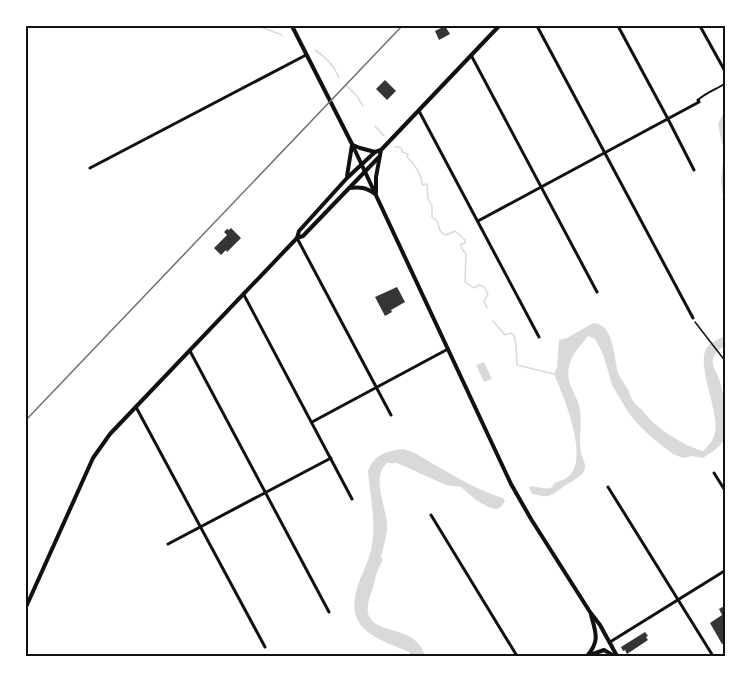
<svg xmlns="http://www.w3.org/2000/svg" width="751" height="682" viewBox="0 0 751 682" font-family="Roboto,sans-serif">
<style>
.water{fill:#d9d9d9}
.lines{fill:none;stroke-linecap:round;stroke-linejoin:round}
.stream{stroke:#d9d9d9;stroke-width:1.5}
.building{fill:#353535}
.path{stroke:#111;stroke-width:1.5}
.pedestrian{stroke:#111;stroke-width:2}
.minor{stroke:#111;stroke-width:3}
.secondary{stroke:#111;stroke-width:4}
.rail{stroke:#707070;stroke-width:1.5}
.neatline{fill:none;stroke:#111;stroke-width:2}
</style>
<rect width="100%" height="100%" fill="#fff"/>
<g class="water">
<polygon points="725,110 725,208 722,199 723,196 721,181 724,152 718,124"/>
<path d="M593 323C614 323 614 359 618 373 621 379 624 383 627 388 630 392 630 397 633 401 636 405 639 407 642 410 646 415 650 420 655 424 667 434 687 447 703 451 707 447 712 442 714 436 723 415 692 361 709 345 713 341 721 338 725 336V345C721 349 714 353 713 359 711 367 719 375 720 382 724 394 729 428 724 439 721 447 710 453 703 458L692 456 683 458 673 454 650 436 637 423 628 412 612 385 604 357 599 346 595 339 588 336C581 346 571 354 569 367 566 382 573 390 578 402 584 419 578 436 581 453 583 460 587 465 584 471 581 477 572 481 566 485 558 490 551 498 541 496 538 495 535 494 532 494L529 487C536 485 545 491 552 487 553 486 553 484 555 483 560 480 566 480 571 474 588 454 563 395 554 374L557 368 559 340 567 338Z"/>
<polygon points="484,362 492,379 484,382 476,365"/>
<path d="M403 449 413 452C439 467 475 490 503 498L505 501 502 506 497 509 488 507 476 500 461 487 446 485 397 463H387C371 477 386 506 387 524 388 534 383 547 381 557L383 560C377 569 375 580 372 591 369 599 365 610 370 618 379 634 417 626 425 656H412L409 652C376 638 343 630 358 585 362 574 368 562 371 550 377 525 370 497 368 471 374 454 387 451 403 449Z"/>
</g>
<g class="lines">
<g class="stream">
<polyline points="258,26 282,35"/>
<path d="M315 50C326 57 334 65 339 78"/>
<polyline points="347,86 357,96 363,106"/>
<polyline points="375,126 384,136"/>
<path d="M395 147H399L402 149V152L408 154 407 157C414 163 422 175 422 184L423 185 427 184 428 199 432 206V217L438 222C439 228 439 233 446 235L455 231 465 240V243L461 244C460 248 464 251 466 254L465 282 474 288 479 285 484 287 488 294 484 301 487 308"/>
<polyline points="493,321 505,335 511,333 514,336 516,344 517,365 554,374"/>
</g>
</g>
<g class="building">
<polygon points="445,26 450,34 439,40 435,31"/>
<polygon points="385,80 396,91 387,100 376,89"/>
<polygon points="231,228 241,238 227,252 226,250 221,255 214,248 227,235 224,232 227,229 229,230"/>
<polygon points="397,287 405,302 391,310 392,312 385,316 375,297"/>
<polygon points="726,605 726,642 722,644 710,623 722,615 719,609"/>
<polygon points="645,632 648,636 646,637 648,640 627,654 625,650 623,651 621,647"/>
</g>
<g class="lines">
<polyline class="path" points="695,322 726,362"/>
<path class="pedestrian" d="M698 100C705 93 717 89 726 83"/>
<g class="minor">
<polyline points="537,26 693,318"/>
<polyline points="618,26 668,119 694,170"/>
<polyline points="700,26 726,73"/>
<polyline points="471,55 597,292"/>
<polyline points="419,111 539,337"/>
<polyline points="90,168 306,55"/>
<polyline points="478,221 699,102 698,100"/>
<polyline points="297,238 391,415"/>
<polyline points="244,295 352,499"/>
<polyline points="190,351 329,612"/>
<polyline points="136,407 265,647"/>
<polyline points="312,422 448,349"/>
<polyline points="714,473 726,492"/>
<polyline points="608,487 713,656"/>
<polyline points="431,515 517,656"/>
<polyline points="168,544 331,458"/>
<polyline points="610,642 726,570"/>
</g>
<g class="secondary">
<polyline points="292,26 352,144 511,484 531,519 590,612 600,625 617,656"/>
<polyline points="353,145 360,148 375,152"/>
<polyline points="347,176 352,145"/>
<path d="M349 188C360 187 366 187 375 194"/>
<polyline points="376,193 376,177 381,150 499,26"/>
<polyline points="297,238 299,231 347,178 375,152 381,150"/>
<polyline points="26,607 93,458 110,434 297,238 303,236 379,157"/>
<polyline points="590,655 604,650 614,656"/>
<path d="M587 656C600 641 596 633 591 615"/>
</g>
<polyline class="rail" points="26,420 402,26"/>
</g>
<rect width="751" height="682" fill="none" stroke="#ffffff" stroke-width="54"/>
<rect x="27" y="27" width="697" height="628" class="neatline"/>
</svg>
